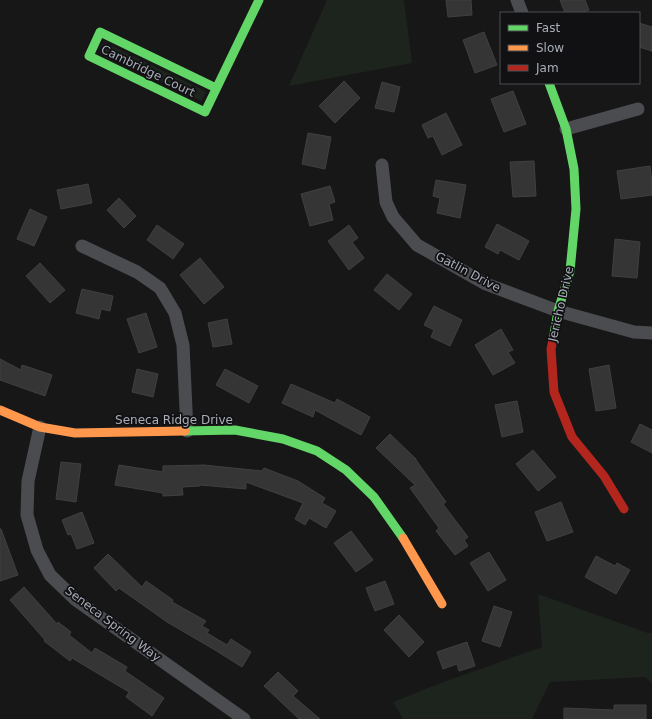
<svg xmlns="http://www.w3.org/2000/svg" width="652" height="719" viewBox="0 0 652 719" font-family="'DejaVu Sans',sans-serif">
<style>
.green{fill:#1d241e}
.building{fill:#353536;stroke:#3f4043}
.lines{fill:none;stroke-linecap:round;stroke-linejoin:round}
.street{stroke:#4b4c50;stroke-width:13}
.fast{stroke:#63d668;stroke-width:9}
.slow{stroke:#ff974d;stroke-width:9}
.jam{stroke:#b3261e;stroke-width:9}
.labels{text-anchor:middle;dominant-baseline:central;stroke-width:3.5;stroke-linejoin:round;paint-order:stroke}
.street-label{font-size:12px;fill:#a8adb8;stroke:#111113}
</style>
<rect width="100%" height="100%" fill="#171717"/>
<g class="green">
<polygon points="327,0 404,0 412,63 289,86"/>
<polygon points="106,43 203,90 206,93 201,101 100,52 101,45"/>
<polygon points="538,594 648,633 652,633 652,683 645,677 550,682 532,719 403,719 393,702 438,684 542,647"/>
</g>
<g class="building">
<polygon points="446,0 471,0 472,15 448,17"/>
<polygon points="560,0 585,0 589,10 581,13 565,13"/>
<polygon points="639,23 652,27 652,51 639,47"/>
<polygon points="484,32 497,65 475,73 463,40"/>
<polygon points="344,81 360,98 335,123 319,106"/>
<polygon points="382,82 400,87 394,112 375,108"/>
<polygon points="513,91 526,124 504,132 491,99"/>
<polygon points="446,113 462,145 442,155 433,136 428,138 422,125"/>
<polygon points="308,133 331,137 325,169 302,164"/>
<polygon points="534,161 536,196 513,197 510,162"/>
<polygon points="650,166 652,183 652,195 621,199 617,171"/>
<polygon points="436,180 466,185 460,218 437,213 440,198 433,196"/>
<polygon points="88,184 92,203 61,209 57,190"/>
<polygon points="330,186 335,202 329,204 333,220 310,226 301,194"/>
<polygon points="119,198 136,216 124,228 107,210"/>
<polygon points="30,209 47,217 34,246 17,239"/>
<polygon points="497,224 529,241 519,260 500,250 498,254 485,247"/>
<polygon points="157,225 184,244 173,259 147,240"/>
<polygon points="349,225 358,238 352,242 364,258 349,270 328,241"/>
<polygon points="615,239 640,242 637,278 612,276"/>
<polygon points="200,258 224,287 204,304 180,275"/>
<polygon points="40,263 65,290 50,303 26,276"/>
<polygon points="387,274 412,294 399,310 374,290"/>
<polygon points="82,289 113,296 110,311 101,309 99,319 76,313"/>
<polygon points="434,306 462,320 450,346 431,337 434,330 424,325"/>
<polygon points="146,313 157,347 139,353 127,319"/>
<polygon points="227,319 232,344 213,347 208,323"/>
<polygon points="501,329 513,350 508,352 515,363 493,375 475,345"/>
<polygon points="0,359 21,370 22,365 52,375 45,396 0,380"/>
<polygon points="609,365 616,408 596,411 589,369"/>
<polygon points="137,369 158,374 153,397 132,392"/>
<polygon points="225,369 258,386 249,403 216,385"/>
<polygon points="291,384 335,403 337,399 370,417 361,435 315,410 313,417 282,403"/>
<polygon points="517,401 523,432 502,437 495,405"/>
<polygon points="640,424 652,430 652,453 631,442"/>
<polygon points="390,434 416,459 416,460 446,502 443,504 468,537 464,540 468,546 455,555 436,531 439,528 410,488 415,485 376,448"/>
<polygon points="533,450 556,477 538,491 516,464"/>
<polygon points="61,462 81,464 76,502 56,499"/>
<polygon points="119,465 163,472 163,466 204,465 262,471 264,468 298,481 325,498 322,503 336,511 326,528 309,518 305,525 295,519 303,503 246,482 246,489 200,485 200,486 182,487 183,495 163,496 163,493 115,485"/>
<polygon points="561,502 573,532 547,541 535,512"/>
<polygon points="82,512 94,543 77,549 71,534 68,535 62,520"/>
<polygon points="0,529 1,529 18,575 0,581"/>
<polygon points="351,531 373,560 356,572 334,543"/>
<polygon points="489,552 506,580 488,591 470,563"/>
<polygon points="108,554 142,587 146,581 173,600 172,602 206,621 202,626 209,630 207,633 227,645 231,639 251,652 242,667 215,650 167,622 119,588 116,591 94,568"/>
<polygon points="596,556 615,566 617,563 630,570 616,594 585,577"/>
<polygon points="385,581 394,604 375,611 366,588"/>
<polygon points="24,587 57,624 58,622 71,632 69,635 92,653 95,648 127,667 125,671 164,698 152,716 126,697 129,692 72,658 70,661 44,641 45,640 10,600"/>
<polygon points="494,606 512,612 500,647 482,641"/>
<polygon points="399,615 424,642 409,657 384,630"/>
<polygon points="467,642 475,666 459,671 457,664 443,669 437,652"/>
<polygon points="278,672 298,691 293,696 320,719 299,719 264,686"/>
<polygon points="614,705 646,705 646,719 564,719 564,708 614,710"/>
</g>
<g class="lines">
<g class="street">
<polyline points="517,0 522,13"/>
<polyline points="566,129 638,109"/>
<polyline points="382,165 386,202 393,217 417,245 486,284 558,311 634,332 652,333"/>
<polyline points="82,246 137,272 160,288 175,313 183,345 187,431"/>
<polyline points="40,427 28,481 27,515 37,550 50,575 76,600 244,719"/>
</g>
<g class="fast">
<polyline points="549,83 566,129 574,169 576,209 570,271 558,311 553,340"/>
<polyline points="216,88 100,32 89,56 205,112 259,0"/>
<polyline points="185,431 235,430 283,439 317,451 346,470 374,497 403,538"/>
</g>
<g class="slow">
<polyline points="0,410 40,427 75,433 185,431"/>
<polyline points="403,538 442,604"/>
</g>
<polyline class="jam" points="553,340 551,349 554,392 572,437 604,476 624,509"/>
</g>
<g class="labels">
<g class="street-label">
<text transform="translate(148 71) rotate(26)">Cambridge Court</text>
<text transform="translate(468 272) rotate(28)">Gatlin Drive</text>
<text transform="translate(561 304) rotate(-77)">Jericho Drive</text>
<text x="174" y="420">Seneca Ridge Drive</text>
<text transform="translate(113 624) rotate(37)">Seneca Spring Way</text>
</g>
</g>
<rect x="500" y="12" width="140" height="72" fill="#111113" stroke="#4d4f55"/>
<rect x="508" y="25" width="20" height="6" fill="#63d668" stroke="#4d4f55"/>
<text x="536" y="32" font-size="12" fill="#a8adb8">Fast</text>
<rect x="508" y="45" width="20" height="6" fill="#ff974d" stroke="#4d4f55"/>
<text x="536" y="52" font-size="12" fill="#a8adb8">Slow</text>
<rect x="508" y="65" width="20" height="6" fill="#b3261e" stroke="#4d4f55"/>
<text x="536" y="72" font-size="12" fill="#a8adb8">Jam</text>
</svg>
